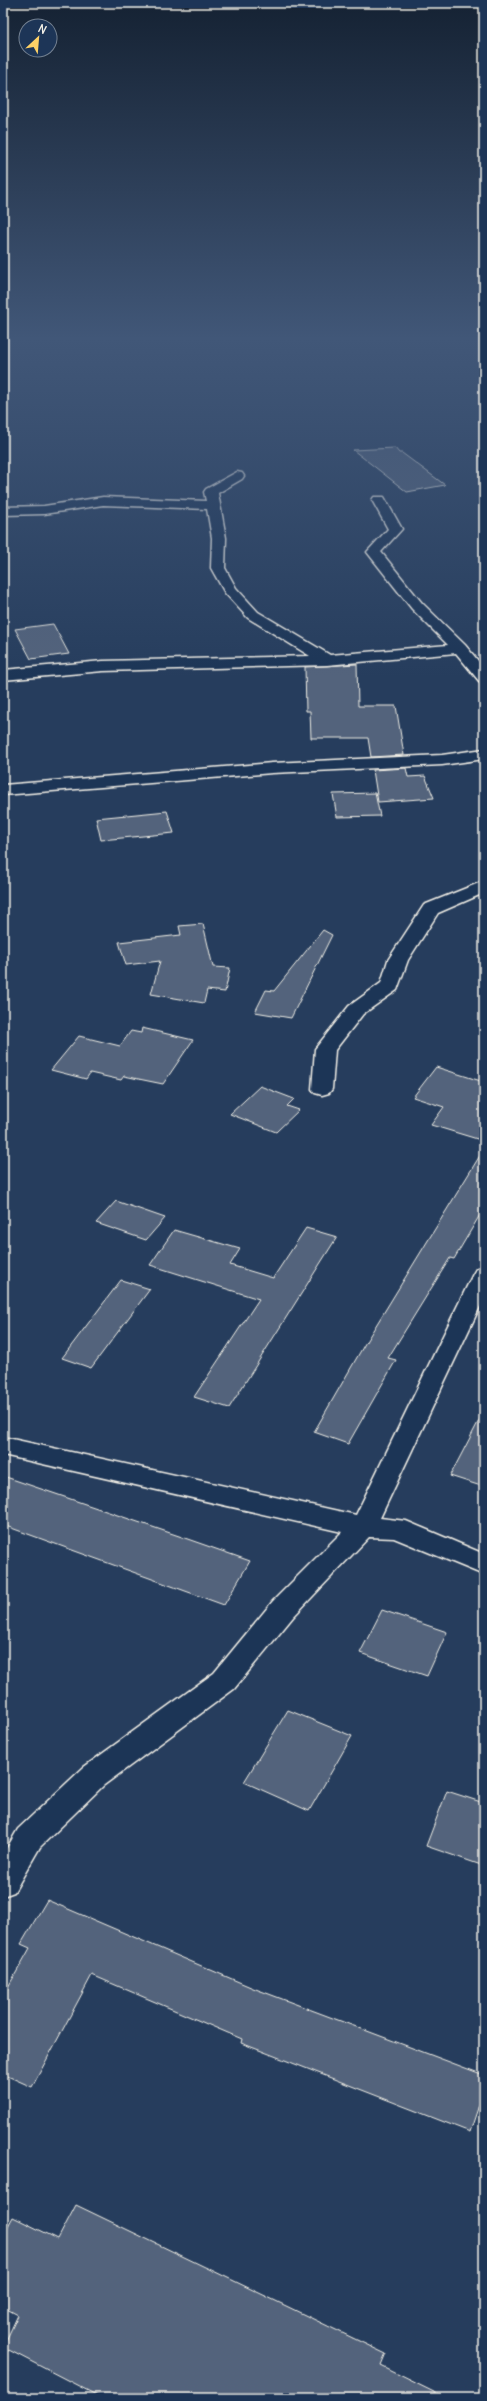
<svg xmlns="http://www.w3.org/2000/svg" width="487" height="2401" viewBox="0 0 487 2401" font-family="Delius,sans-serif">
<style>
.building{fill:#52647b;stroke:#f4f1e8}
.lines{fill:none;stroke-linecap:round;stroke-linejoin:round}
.minor-casing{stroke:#f4f1e8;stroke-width:3}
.minor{fill:#1d3557;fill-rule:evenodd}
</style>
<rect width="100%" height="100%" fill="#263d5d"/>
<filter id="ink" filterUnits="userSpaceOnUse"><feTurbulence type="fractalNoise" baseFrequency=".025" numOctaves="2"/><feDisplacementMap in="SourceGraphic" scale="8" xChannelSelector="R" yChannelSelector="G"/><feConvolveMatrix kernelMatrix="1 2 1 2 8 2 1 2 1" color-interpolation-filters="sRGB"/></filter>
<g filter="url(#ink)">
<g class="building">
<polygon points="395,448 399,453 402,453 445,485 407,492 353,450"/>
<polygon points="53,624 69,654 31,659 15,629"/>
<polygon points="357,664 358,706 396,706 404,755 371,757 368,738 311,738 310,711 306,711 305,667"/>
<polygon points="406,768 408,777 425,776 434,798 378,802 373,770"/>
<polygon points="375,793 380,816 337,817 333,794"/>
<polygon points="167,811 174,833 101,840 96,818"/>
<polygon points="203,924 213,967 230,968 225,992 207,990 204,1003 151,994 160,961 126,965 119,942 181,935 179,926"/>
<polygon points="323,930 332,935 291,1018 255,1012 266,990 274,991"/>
<polygon points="142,1028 193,1040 163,1084 124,1076 121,1080 90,1073 86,1079 51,1070 79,1036 120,1046 131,1031 141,1033"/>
<polygon points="436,1067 484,1082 484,1141 431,1125 444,1107 413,1097"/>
<polygon points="260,1086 294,1099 287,1106 299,1110 276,1132 230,1114"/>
<polygon points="484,1149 484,1208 454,1259 450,1258 388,1358 396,1360 348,1444 314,1432 367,1340"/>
<polygon points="116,1201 165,1218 146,1240 96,1223"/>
<polygon points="306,1228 337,1237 229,1408 194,1397 259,1299 150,1265 174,1230 240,1249 230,1265 273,1278"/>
<polygon points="121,1280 150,1289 91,1368 62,1358"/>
<polygon points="484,1411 484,1487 450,1476"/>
<polygon points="3,1476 179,1536 250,1561 224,1605 3,1525"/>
<polygon points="382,1610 447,1632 427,1676 360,1653"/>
<polygon points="288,1710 352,1736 309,1811 244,1782"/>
<polygon points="447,1791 484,1803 484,1866 426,1846"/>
<polygon points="47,1900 253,1988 484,2075 484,2090 470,2132 241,2043 242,2039 92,1975 32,2087 3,2074 3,1996 30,1948 21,1944"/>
<polygon points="76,2205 386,2354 381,2366 446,2398 102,2398 3,2347 18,2315 3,2307 3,2235 13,2217 58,2239"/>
</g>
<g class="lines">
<defs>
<g id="minor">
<polygon points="237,472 242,473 244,476 242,479 218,493 226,538 225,568 236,588 258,612 330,655 448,645 412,609 367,552 388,529 372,500 374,497 384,497 402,529 381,552 422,603 465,645 484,668 484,683 479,681 456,653 327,665 103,671 3,680 3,670 103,661 310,656 248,618 225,593 211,568 212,538 207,509 103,505 44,514 3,515 3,507 44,506 103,497 206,501 204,492 206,489"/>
<polygon points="484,749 484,759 442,765 272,773 3,795 3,785 272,763 442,755"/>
<polygon points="484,881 484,893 438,913 408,960 397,990 363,1014 335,1050 332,1089 329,1093 322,1095 315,1093 312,1089 315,1049 349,1006 381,983 388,960 424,905"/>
<polygon points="484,1266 484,1298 380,1518 406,1521 484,1554 484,1575 394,1538 369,1537 293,1617 234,1689 104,1785 40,1847 14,1892 3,1896 3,1855 18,1829 84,1767 214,1673 273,1601 342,1532 3,1455 3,1437 356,1515 473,1274 476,1269"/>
</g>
</defs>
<use href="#minor" class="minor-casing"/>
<use href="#minor" class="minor"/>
</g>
</g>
<linearGradient id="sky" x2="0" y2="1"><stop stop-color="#152233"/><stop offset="0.5" stop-color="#415778"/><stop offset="1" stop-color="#415778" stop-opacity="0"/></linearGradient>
<rect width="487" height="677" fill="url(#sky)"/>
<rect width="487" height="2401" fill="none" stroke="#1d3557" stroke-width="16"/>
<rect x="8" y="8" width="471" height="2385" fill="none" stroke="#f4f1e8" stroke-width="1.5" filter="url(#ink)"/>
<g transform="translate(38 38) rotate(26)"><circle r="19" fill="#1d3557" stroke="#738091"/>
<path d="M0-3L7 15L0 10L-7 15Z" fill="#ffd166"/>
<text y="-6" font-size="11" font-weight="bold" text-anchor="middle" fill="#f4f1e8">N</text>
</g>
</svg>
